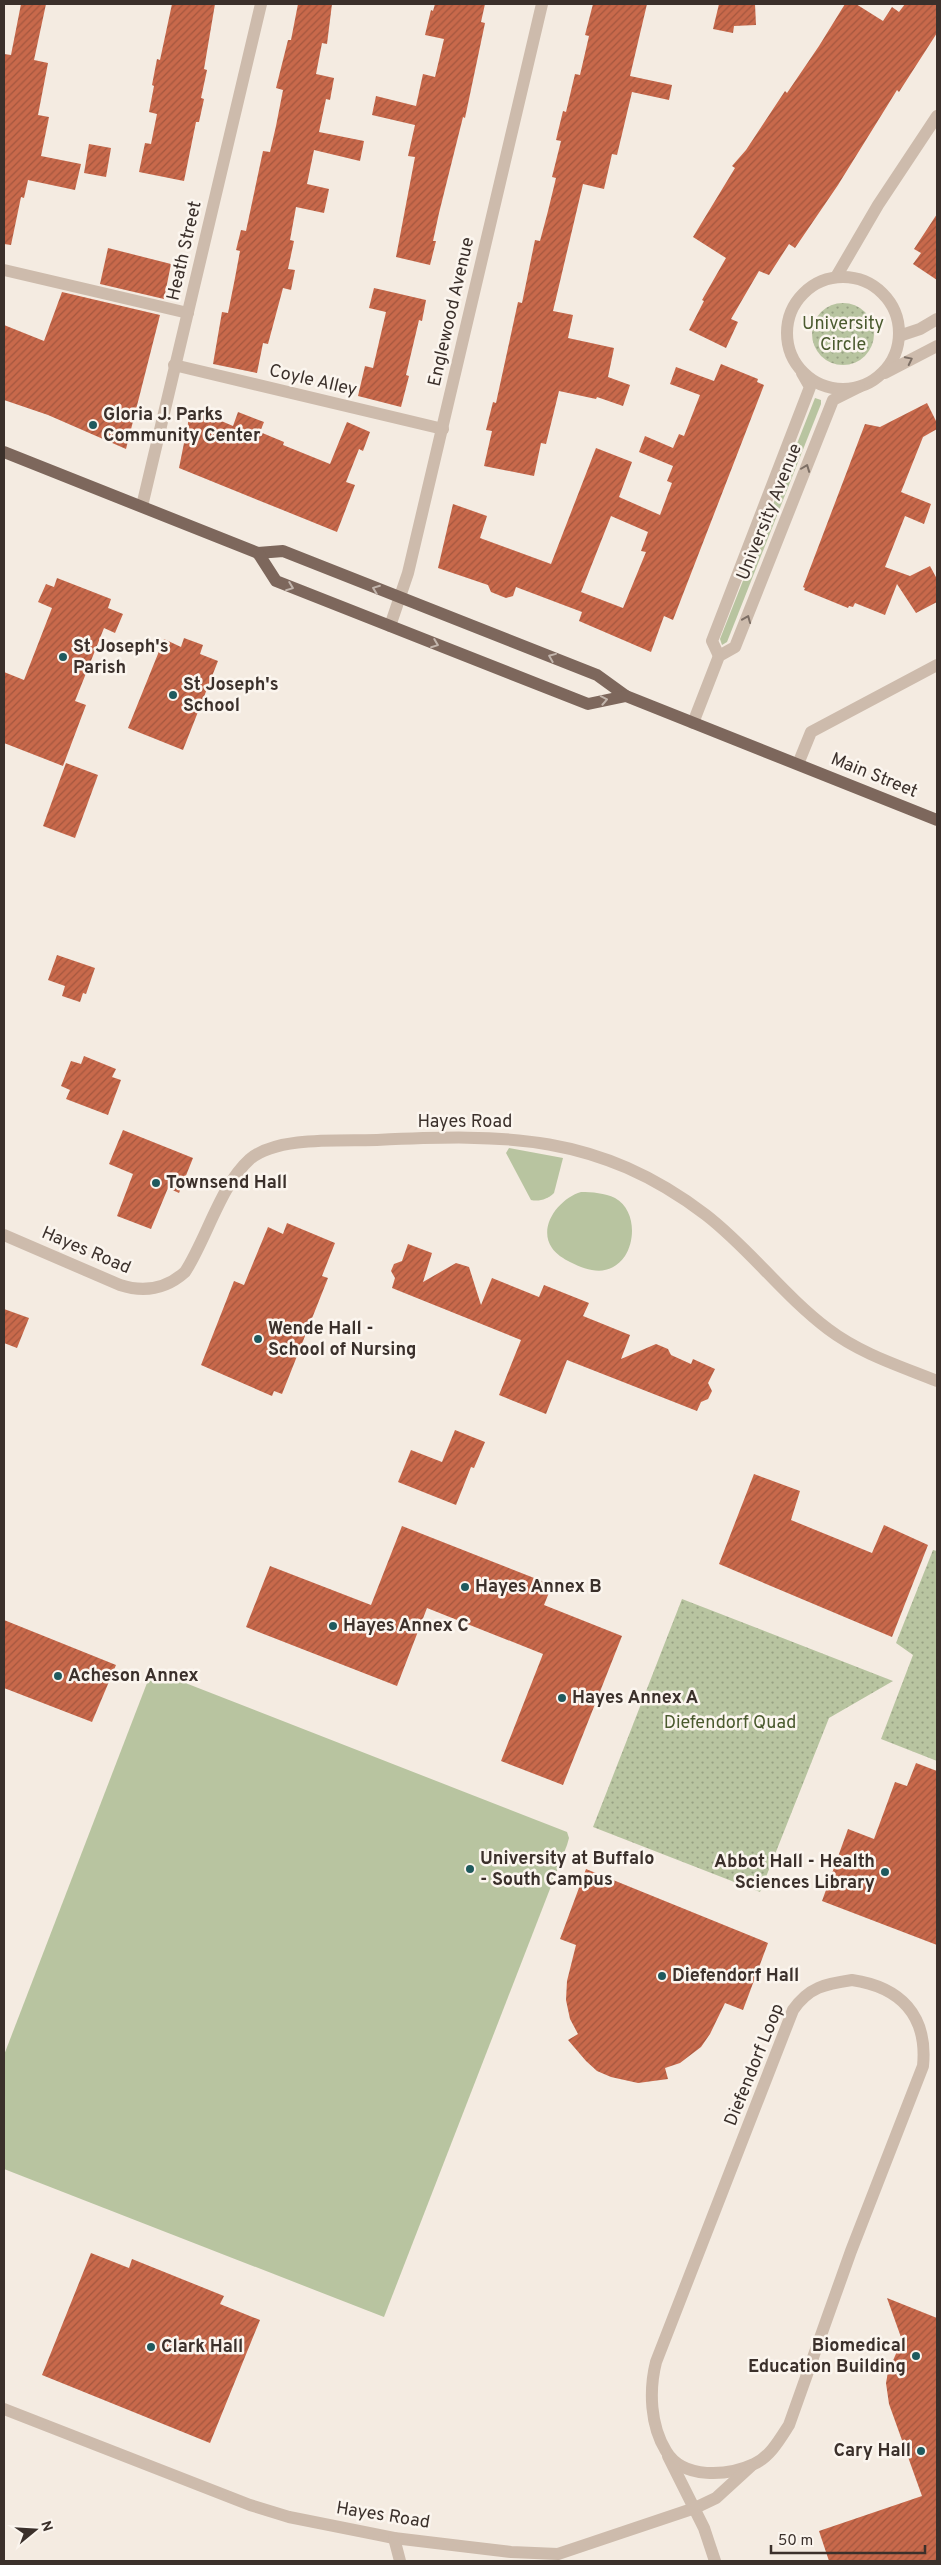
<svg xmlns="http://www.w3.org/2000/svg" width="941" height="2565" viewBox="0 0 941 2565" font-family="Overpass,sans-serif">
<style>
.green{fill:#b8c4a0}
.park{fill:url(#park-dots)}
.building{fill:url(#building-hatch);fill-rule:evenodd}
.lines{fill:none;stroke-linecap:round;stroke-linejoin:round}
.minor{stroke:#cdbbac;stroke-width:12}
.major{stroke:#7d675c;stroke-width:12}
.oneway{stroke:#7d6f65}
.oneway2{stroke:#c2b5ac}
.poi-dot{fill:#1f5a5e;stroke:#fbf5ee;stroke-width:2}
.labels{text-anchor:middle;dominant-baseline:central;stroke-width:5;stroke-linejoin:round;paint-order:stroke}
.street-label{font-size:18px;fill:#3b302b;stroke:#fbf5ee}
.park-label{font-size:18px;fill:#4a5a2e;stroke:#fbf5ee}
.poi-label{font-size:18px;font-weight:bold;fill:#3b302b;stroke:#fbf5ee;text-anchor:start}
</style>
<defs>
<pattern id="park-dots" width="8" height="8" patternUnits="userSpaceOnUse" patternTransform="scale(1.25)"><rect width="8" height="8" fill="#b8c4a0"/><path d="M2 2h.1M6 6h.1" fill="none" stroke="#97a083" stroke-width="1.8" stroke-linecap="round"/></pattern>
<pattern id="building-hatch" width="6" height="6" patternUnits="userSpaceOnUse" patternTransform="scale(1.25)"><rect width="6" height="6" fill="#c8694b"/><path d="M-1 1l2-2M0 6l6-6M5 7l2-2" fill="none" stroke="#a4573f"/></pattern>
</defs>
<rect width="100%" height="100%" fill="#f4ebe1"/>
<g class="green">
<polygon points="815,398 821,400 821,404 727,642 722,645 720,639"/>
<path d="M509 1148 563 1158 554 1193C548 1199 539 1202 531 1200L506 1153Z"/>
<path d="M581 1192C592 1192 605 1193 615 1198 635 1209 636 1239 625 1256 610 1277 590 1272 570 1262 564 1259 556 1254 552 1248 537 1226 560 1198 581 1192Z"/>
<polygon points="152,1670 567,1832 569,1838 567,1845 384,2317 4,2169 4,2055"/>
</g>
<g class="park">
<circle cx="843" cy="334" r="31"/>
<polygon points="933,1550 937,1551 937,1761 881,1739 913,1655 896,1643"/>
<polygon points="682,1599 893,1681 829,1718 760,1892 593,1827"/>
</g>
<g class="building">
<polygon points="21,4 46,4 34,60 48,63 38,115 49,117 41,156 81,164 75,190 28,180 24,198 21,197 11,245 4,244 4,54 11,55"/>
<polygon points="172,4 215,4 204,69 207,70 201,98 204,99 199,122 196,122 184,181 139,172 145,143 151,144 157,114 149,112 154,86 152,85 157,59 160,60"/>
<polygon points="298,4 332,4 327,44 322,43 316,74 334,78 330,100 326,99 319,132 364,141 360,161 314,150 307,184 329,189 324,213 296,207 290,240 294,241 288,269 295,270 291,290 283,288 268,344 263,343 257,373 213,364 222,312 228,313 235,278 240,251 236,250 241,230 246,231 263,151 270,152 276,126 283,90 276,88 288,40 291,40"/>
<polygon points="435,4 485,4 481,22 485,23 465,118 463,117 439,213 433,241 436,241 430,265 396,257 415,157 408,156 415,125 372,115 376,96 416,106 423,74 435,77 444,39 425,35 431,10 433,11"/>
<polygon points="593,4 647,4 630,76 672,85 669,100 632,92 617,155 612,154 604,189 583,184 553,311 573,315 568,338 614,348 608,377 630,385 623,406 597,397 596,399 559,391 546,444 541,443 534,476 484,466 492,431 486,430 493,402 496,403 518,302 522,303 535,240 540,241 548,211 556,178 552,177 561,141 556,140 563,111 566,112 575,74 580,75 589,36 585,35"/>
<polygon points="719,4 755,4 756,25 734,26 733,33 713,29"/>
<polygon points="845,4 856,4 883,21 892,7 899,12 905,4 937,4 937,33 899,92 897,90 838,185 795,248 789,244 769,275 759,271 731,319 738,322 726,348 689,330 704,301 702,300 726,258 693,237 735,168 732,166 746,150 785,91 787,93 819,46"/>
<polygon points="89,144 111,148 106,177 84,173"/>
<polygon points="937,214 937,280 913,264 921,253 914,249"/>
<polygon points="108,248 171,264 164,299 100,284"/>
<polygon points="374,288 426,300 422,321 419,320 406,375 409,376 401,407 358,396 365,366 373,368 386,312 369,308"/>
<polygon points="62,292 160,315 126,449 48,415 4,400 4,325 44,341"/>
<path d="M721 364 758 379 757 382 764 385 673 620 664 616 651 652 579 621 582 612 516 587 513 596 506 598 491 592 488 585 438 568 453 504 487 516 480 538 551 564 596 448 632 462 619 497 660 515 672 483 667 481 673 466 639 452 645 436 673 448 679 434 684 436 700 395 670 384 676 367 714 381ZM611 516 648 532 641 551 646 552 623 608 581 592Z"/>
<polygon points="927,403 937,423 937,429 923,437 901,492 931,504 924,524 905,516 885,567 910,576 930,566 937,579 937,602 916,613 897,584 885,615 855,603 853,607 849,606 848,608 804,590 805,588 803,587 865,424 880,427"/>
<polygon points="191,408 233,426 238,412 264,422 260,432 284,442 283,445 330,464 347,422 370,432 363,451 359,449 346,482 355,485 337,532 179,468"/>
<polygon points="57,578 111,599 108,608 123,614 115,633 104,628 75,701 86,705 63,766 4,743 4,672 24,680 52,608 38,602 46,584 54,587"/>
<polygon points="184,638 203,645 200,654 218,661 183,750 128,728 164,639 181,647"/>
<polygon points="66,763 98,775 75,838 43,826"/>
<polygon points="57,955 95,968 86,994 83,993 80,1002 62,996 65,986 48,980"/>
<polygon points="84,1056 116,1069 112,1077 121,1080 108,1115 66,1099 70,1090 61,1086 71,1061 81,1064"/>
<polygon points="123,1130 193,1158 179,1193 168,1188 151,1229 117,1216 133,1174 109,1164"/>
<polygon points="287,1223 335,1243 322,1276 328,1278 282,1394 274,1391 272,1396 201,1365 234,1281 244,1285 268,1227 283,1234"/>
<polygon points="408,1244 432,1253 423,1282 456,1263 469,1267 481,1305 492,1278 539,1297 544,1285 589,1303 583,1316 630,1335 621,1359 656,1344 668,1349 671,1355 691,1364 693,1359 715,1369 708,1383 712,1391 708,1399 701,1402 697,1411 567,1360 546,1414 499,1395 521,1340 392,1288 395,1278 391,1271 394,1264 402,1261"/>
<polygon points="4,1309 29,1318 17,1348 4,1343"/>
<polygon points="455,1430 485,1442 474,1468 471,1467 456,1505 398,1482 411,1450 442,1462"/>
<polygon points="754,1474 800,1491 791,1520 872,1553 884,1525 928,1545 892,1637 719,1564"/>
<polygon points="402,1526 552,1585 544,1605 622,1636 563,1785 501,1761 543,1654 427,1608 397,1686 246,1627 270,1566 371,1605"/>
<polygon points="4,1620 116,1665 92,1722 4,1688"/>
<polygon points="916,1763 937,1771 937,1945 822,1901 848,1829 874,1839 895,1782 907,1786"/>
<polygon points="586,1869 768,1943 743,2010 725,2003 710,2034 701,2047 680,2063 665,2068 668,2079 638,2083 611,2077 597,2071 586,2061 568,2040 578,2034 570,2019 566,2000 567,1981 576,1945 560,1939"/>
<polygon points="91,2253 129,2268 132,2259 224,2296 220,2304 260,2320 210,2443 42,2375"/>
<polygon points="887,2298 937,2318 937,2561 829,2561 819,2531 922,2496 889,2404 886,2383 888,2372 902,2340"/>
</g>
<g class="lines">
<g class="minor">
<polyline points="4,270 188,313"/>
<polyline points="836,277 878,205 937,116"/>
<circle cx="843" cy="333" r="56"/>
<polyline points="899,336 920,329 937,319"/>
<polyline points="174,365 443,429"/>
<polyline points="885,373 937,346"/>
<polyline points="142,506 261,4"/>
<polyline points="390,626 408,573 542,4"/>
<polyline points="719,656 712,641 810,387 802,373"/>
<polyline points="693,723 719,656 735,647 833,400 859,387"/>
<polyline points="798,764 811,732 937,665"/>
<path d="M4 1235 120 1285C145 1293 166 1289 185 1272 207 1238 220 1186 250 1159 277 1136 341 1141 377 1140 505 1134 598 1133 706 1215 750 1249 783 1295 828 1329 861 1354 900 1366 937 1381"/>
<path d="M852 1980C900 1987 928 2015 923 2066L851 2251 789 2425C780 2439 770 2457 754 2464 728 2476 683 2480 666 2451 650 2425 649 2390 656 2362L793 2010C809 1987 825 1984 852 1980Z"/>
<polyline points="4,2409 250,2505 289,2517 394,2538 511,2552 558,2554 695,2508 716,2498 751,2466"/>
<polyline points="668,2456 704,2528 715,2561"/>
<polyline points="394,2538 400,2561"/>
</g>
<g class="major">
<polyline points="4,452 258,553 283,551 597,675 626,696 937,820"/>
<polyline points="258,553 276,581 588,704 626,696"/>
</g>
</g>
<defs><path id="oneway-chevron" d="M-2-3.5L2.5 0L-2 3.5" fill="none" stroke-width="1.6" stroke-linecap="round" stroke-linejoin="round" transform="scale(1.25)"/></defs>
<g class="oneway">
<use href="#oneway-chevron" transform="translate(909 360) rotate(-26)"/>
<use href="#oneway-chevron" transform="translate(806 468) rotate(-69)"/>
<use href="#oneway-chevron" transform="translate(747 619) rotate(-68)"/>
</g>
<g class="oneway2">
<use href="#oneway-chevron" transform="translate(290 587) rotate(21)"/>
<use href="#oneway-chevron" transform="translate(376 589) rotate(-159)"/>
<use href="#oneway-chevron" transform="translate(435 644) rotate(21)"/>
<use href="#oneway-chevron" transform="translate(552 657) rotate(-158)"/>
<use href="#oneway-chevron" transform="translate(604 700) rotate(-11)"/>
</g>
<g class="poi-dot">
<circle cx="93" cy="425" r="5"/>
<circle cx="63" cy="657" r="5"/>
<circle cx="173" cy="695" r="5"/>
<circle cx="156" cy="1183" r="5"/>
<circle cx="258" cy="1339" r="5"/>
<circle cx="465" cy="1587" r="5"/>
<circle cx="333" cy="1626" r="5"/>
<circle cx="58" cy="1676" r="5"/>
<circle cx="562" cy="1698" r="5"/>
<circle cx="470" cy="1869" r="5"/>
<circle cx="885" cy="1872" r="5"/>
<circle cx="662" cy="1976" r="5"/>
<circle cx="151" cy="2347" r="5"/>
<circle cx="916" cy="2356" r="5"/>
<circle cx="921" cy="2451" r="5"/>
</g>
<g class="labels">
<g class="street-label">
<text transform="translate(185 251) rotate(-77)">Heath Street</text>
<text transform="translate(452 312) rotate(-77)">Englewood Avenue</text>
<text transform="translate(313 381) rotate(13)">Coyle Alley</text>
<text transform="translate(770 512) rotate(-68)">University Avenue</text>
<text transform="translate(874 776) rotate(22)">Main Street</text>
<text x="465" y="1122">Hayes Road</text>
<text transform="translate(86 1251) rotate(23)">Hayes Road</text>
<text transform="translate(755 2065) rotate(-68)">Diefendorf Loop</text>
<text transform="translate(383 2516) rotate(9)">Hayes Road</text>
</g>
<g class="park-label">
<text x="843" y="324">University<tspan x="843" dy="21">Circle</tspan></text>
<text x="730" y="1723">Diefendorf Quad</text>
</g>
<g class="poi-label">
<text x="103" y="415">Gloria J. Parks<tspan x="103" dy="21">Community Center</tspan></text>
<text x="73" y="647">St Joseph's<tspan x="73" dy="21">Parish</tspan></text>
<text x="183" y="685">St Joseph's<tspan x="183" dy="21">School</tspan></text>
<text x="166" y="1183">Townsend Hall</text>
<text x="268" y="1329">Wende Hall -<tspan x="268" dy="21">School of Nursing</tspan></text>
<text x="475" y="1587">Hayes Annex B</text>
<text x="343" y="1626">Hayes Annex C</text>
<text x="68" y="1676">Acheson Annex</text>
<text x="572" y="1698">Hayes Annex A</text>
<text x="480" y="1859">University at Buffalo<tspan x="480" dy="21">- South Campus</tspan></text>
<text x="875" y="1862" text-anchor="end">Abbot Hall - Health<tspan x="875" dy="21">Sciences Library</tspan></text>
<text x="672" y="1976">Diefendorf Hall</text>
<text x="906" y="2346" text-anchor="end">Biomedical<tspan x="906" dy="21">Education Building</tspan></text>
<text x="161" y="2347">Clark Hall</text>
<text x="911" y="2451" text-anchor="end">Cary Hall</text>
</g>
</g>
<rect width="941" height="2565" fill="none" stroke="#3b302b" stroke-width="10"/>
<g transform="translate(35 2530) rotate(72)" stroke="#fbf5ee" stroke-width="4" paint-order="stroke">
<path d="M0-4L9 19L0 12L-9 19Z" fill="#3b302b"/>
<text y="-8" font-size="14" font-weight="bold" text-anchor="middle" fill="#3b302b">N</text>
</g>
<path d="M771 2545v8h154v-8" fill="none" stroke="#3b302b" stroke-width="2.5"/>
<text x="778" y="2545" font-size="15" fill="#3b302b" stroke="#fbf5ee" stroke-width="4" paint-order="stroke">50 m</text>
</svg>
